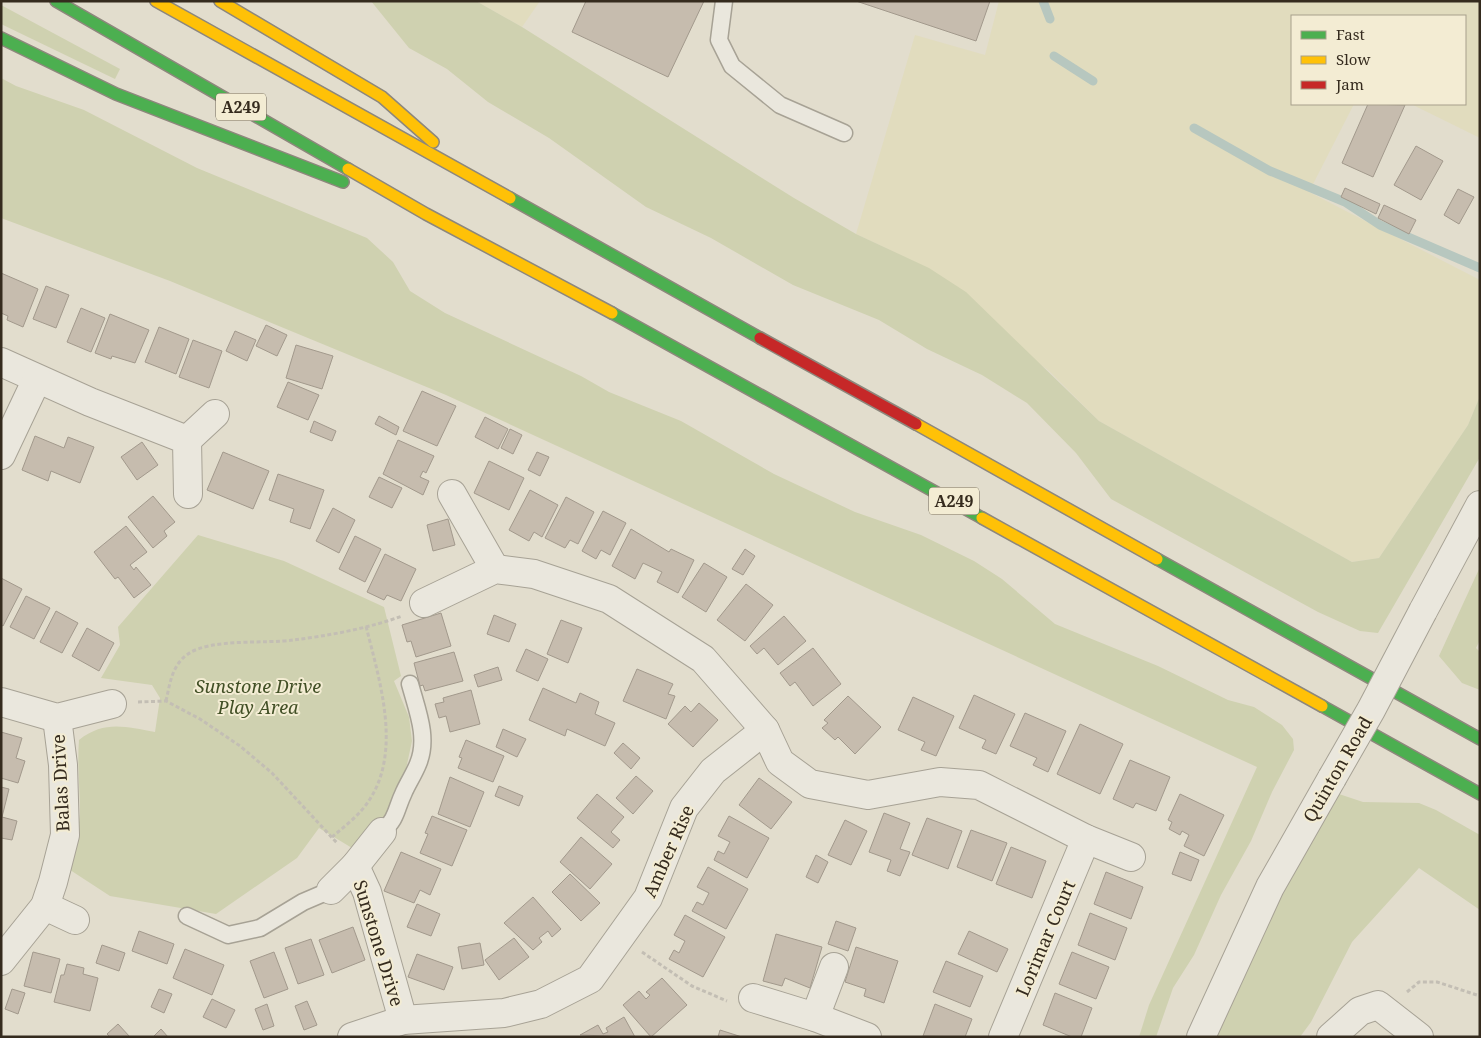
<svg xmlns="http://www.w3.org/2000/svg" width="1481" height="1038" viewBox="0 0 1481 1038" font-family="'Noto Serif',serif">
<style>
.farmland{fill:#e1dcbe}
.green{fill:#cfd1b0}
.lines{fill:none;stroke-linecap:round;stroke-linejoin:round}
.stream{stroke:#b7c7bf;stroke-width:9}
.building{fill:#c6bcae;stroke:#a2998c}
.lane-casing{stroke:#a7a295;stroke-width:19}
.street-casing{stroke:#a7a295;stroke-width:30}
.fast-casing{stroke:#8d877c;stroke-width:14}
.slow-casing{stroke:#8d877c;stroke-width:14}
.jam-casing{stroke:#8d877c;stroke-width:14}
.path{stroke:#c3beb4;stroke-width:3;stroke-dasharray:4 2.5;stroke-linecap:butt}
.lane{stroke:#eae7dd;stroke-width:16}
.street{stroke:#eae7dd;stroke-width:28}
.fast{stroke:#4caf50;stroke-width:11}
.slow{stroke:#ffc107;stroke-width:11}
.jam{stroke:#c62828;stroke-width:11}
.street-bridge-casing{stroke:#a7a295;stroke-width:30;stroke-linecap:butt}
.street-bridge{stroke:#eae7dd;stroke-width:28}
.labels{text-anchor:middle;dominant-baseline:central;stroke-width:4;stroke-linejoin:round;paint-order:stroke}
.shield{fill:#f3ecd3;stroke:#6e6554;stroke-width:1}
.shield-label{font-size:16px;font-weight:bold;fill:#352b1e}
.park-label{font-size:18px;font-style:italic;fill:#425026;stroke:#f3ecd3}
.street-label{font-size:18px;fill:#352b1e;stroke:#f3ecd3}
</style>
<rect width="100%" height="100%" fill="#e2ddcd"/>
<g class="farmland">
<polygon points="476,1 540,1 522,27"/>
<polygon points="999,1 1480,1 1480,138 1411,104 1465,104 1465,16 1292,16 1292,104 1354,104 1309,192 1480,280 1480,396 1468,425 1379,558 1352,562 1099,421 1049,371 890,250 856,234 915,35 985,55"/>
</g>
<g class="green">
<polygon points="371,1 476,1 522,27 794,198 856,234 929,268 966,292 1099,421 1352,562 1379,558 1468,425 1480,396 1480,457 1378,633 1360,631 1318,612 1111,499 1076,453 1027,403 982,375 927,349 879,320 793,285 711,238 646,207 549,138 488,102 447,69 409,48"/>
<polygon points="1,5 120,69 115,79 1,24"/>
<polygon points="1,78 16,86 84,110 197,168 367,238 393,262 410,291 445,313 581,376 609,392 681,421 774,474 855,512 921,535 974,561 1002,579 1055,624 1158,666 1228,700 1254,707 1282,725 1293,739 1294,750 1272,792 1251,841 1221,895 1194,955 1173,988 1156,1037 1139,1037 1149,1005 1257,767 446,395 170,281 1,218"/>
<path d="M198 535 284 561 384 607 401 676 394 681 409 717 412 741 406 769 383 826 352 848 319 828 297 858 216 914 110 896 64 866C70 850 79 832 80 814 80 789 77 764 79 740 105 720 125 727 155 732L160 698 152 685 101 678 120 645 118 627Z"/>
<polygon points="1480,567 1480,640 1476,648 1480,652 1480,690 1462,683 1439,656"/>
<path d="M1339 794 1363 802 1419 803 1436 810 1480 835V910L1419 868 1352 942 1311 1022 1300 1037H1217C1236 986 1255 933 1283 886 1301 854 1322 826 1339 794Z"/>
</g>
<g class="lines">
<g class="stream">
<polyline points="1043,1 1050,19"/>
<polyline points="1054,56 1093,81"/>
<polyline points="1194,128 1270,171 1345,202 1380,225 1480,268"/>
</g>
</g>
<g class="building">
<polygon points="586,1 704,1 668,77 572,32"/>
<polygon points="856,1 990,1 976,41"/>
<polygon points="1368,104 1405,105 1373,177 1342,163"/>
<polygon points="1416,146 1443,161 1421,200 1394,185"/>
<polygon points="1345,188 1380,204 1376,214 1341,197"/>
<polygon points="1458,189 1474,197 1459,224 1444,215"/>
<polygon points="1384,205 1416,220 1409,234 1378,218"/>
<polygon points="1,273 38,289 23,327 7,320 8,316 1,313"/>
<polygon points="46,286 69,295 56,328 33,319"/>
<polygon points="81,308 105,318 91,352 67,342"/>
<polygon points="110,314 149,330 135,363 112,356 111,359 95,353"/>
<polygon points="266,325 287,335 277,356 256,346"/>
<polygon points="159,327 189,339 176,374 145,362"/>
<polygon points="235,331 256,340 247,361 226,351"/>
<polygon points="193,340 222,351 209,388 179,377"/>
<polygon points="296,345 333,356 322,389 286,378"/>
<polygon points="288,382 319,395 308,420 277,407"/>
<polygon points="422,391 456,406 437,446 403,431"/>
<polygon points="379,416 399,427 396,435 375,424"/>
<polygon points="485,417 508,429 498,449 475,437"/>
<polygon points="314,421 336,431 332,441 310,432"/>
<polygon points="510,429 522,435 513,454 501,448"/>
<polygon points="35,436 64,448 68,437 94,447 80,483 51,471 48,481 22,470"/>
<polygon points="398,440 434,456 426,473 423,471 420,477 429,481 423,495 383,474"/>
<polygon points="142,442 158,465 137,480 121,457"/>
<polygon points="223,452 269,471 253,509 207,490"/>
<polygon points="537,452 549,457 540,476 528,470"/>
<polygon points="489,461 524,478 509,510 474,493"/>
<polygon points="278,474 324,490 310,529 290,522 294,509 269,500"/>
<polygon points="379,477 402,488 392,508 369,497"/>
<polygon points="530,490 558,505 542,537 534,532 529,541 509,530"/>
<polygon points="153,496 175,522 164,531 167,536 153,548 128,517"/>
<polygon points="566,497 594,512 578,544 570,540 565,548 545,538"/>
<polygon points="333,508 355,520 339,553 316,541"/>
<polygon points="603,511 626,523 610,555 601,550 596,559 582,551"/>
<polygon points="448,519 455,545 433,551 427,525"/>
<polygon points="126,526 147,552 130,565 134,570 136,567 151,585 134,598 118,577 115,579 94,552"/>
<polygon points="631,529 669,552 671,549 694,560 678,593 657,582 662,572 643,563 635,579 612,566"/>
<polygon points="355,536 381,549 365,582 339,569"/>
<polygon points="745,549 755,556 743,575 732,569"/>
<polygon points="385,554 416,569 401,601 387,595 384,600 367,592"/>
<polygon points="704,563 727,577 706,612 682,597"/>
<polygon points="1,578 22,589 3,626 1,625"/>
<polygon points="746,584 773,605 745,641 717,620"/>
<polygon points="26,596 50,608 34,639 10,627"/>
<polygon points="56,611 78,623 62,653 40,642"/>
<polygon points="441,613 451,646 416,657 411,641 407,642 402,625"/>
<polygon points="494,615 516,624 509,642 487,634"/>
<polygon points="784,616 806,641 778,665 764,648 757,654 750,646"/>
<polygon points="561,620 582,628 568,663 547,654"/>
<polygon points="87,628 114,643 99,671 72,656"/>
<polygon points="813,648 841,684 813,706 795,682 790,686 780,673"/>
<polygon points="526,649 548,659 538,681 516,671"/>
<polygon points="454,652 463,681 425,691 423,685 420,686 414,663"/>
<polygon points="498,667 502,680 478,687 474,675"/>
<polygon points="637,669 673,684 668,694 675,696 666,719 623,701"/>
<polygon points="543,688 576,703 580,693 599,702 595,714 615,723 605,746 567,729 565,736 529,720"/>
<polygon points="471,690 480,724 450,732 446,716 439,718 435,704 444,702 443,698"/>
<polygon points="974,695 1015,714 996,754 982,748 986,740 959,728"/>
<polygon points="848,696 881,727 855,754 838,737 835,740 822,728 828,723 824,720"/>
<polygon points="913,697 954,716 936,756 921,750 925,742 898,730"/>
<polygon points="699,703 718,720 693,747 668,724 685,706 691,712"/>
<polygon points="1025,713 1066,731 1048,772 1033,765 1037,758 1010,746"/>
<polygon points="1080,724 1123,744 1100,794 1057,774"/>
<polygon points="503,729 526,739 517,757 496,747"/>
<polygon points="1,732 22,738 16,758 25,761 18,783 1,778"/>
<polygon points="466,740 504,756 493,782 458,768 462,758 459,757"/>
<polygon points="623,743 640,758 631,769 614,753"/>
<polygon points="1130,760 1170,777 1156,811 1136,803 1133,808 1113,799"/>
<polygon points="636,776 653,791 633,814 616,798"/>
<polygon points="450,777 484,792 470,827 438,814"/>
<polygon points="759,778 792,802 771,829 739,805"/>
<polygon points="499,786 523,796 519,806 495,796"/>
<polygon points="1,787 9,789 2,817 17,821 12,840 1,838"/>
<polygon points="597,794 624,817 611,832 620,840 613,848 577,818"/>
<polygon points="1180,794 1224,815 1204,856 1184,846 1189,835 1182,831 1180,835 1169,829 1172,822 1168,820"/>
<polygon points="884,813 910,823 900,849 910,852 900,876 887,871 891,860 869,852"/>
<polygon points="432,816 467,830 452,866 420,853 428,834 425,833"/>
<polygon points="729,816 769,838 747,878 714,860 718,851 724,854 730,842 718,836"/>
<polygon points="927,818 962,831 948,869 912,855"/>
<polygon points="845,820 867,831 851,865 828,855"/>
<polygon points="971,830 1007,843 992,881 957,867"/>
<polygon points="581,837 612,864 590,889 560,862"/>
<polygon points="1011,847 1046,861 1032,898 996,884"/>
<polygon points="401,852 441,869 430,895 420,890 414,903 384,891"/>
<polygon points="1180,852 1199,860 1191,881 1172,874"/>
<polygon points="816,855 828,862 818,883 806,877"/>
<polygon points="708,867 748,889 726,929 692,911 697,902 703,905 709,893 697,887"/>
<polygon points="1106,872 1143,887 1131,919 1094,904"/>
<polygon points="570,874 600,903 581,921 552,892"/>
<polygon points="533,897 561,929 552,937 548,931 539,938 542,942 533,950 504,923"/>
<polygon points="417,904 440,914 431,936 407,927"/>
<polygon points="1090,913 1127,928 1115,960 1078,945"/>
<polygon points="685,915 725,937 703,977 669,959 674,950 679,953 685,941 674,935"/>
<polygon points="836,921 856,928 848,951 828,944"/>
<polygon points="353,927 365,960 332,973 319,940"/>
<polygon points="139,931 174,944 167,964 132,951"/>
<polygon points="969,931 1008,949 997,972 958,954"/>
<polygon points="776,934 822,947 810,988 785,978 782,986 763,981"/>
<polygon points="514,938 529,957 499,980 485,960"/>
<polygon points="311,939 324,975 298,984 285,948"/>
<polygon points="480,943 484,965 462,969 458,947"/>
<polygon points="102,945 125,953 119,971 96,963"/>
<polygon points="856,947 898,961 884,1003 864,996 866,989 845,982"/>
<polygon points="185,949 224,965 212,995 173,978"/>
<polygon points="33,952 60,959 51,993 24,986"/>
<polygon points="274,952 288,989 264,998 250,961"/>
<polygon points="1072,952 1109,967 1096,999 1059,984"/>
<polygon points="417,954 453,967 444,990 408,977"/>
<polygon points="946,961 983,976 970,1007 933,992"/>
<polygon points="67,964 84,968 83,974 98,978 90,1011 54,1002 61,975 64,975"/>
<polygon points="662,978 687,1005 651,1037 623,1005 639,991 646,999 650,995 646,992"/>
<polygon points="12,989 25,993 18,1014 5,1009"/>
<polygon points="159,989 172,994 164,1013 151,1007"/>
<polygon points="1055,993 1092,1008 1081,1037 1072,1037 1043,1025"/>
<polygon points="212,999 235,1010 226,1028 203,1017"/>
<polygon points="307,1001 317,1025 304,1030 295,1006"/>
<polygon points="267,1004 274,1026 263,1030 255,1009"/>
<polygon points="935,1004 972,1019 965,1037 923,1036"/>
<polygon points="624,1017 635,1037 580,1035 598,1025 603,1034 608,1032 606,1028"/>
<polygon points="118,1024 130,1037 110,1037 107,1034"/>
<polygon points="161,1029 168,1037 153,1037"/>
<polygon points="720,1030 742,1037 718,1037"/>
</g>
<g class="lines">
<defs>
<g id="lane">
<polyline points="724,1 719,40 732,66 780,105 844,133"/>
<path d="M382 832C398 817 395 811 404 792 408 783 414 774 418 764 429 738 417 710 410 684"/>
<polyline points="187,916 228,935 260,928 303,902 331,890"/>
</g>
<g id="street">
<polyline points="1,362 90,402 187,440 188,494"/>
<polyline points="187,440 215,414"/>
<polyline points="1,455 37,379"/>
<polyline points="452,494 495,569"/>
<polyline points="424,603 495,569 534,574 609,599 703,659 765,730 780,762 810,784 868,795 940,782 979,785 1086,839 1131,857"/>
<polyline points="1423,611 1480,505"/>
<polyline points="1,702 57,718 112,704"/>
<polyline points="355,866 367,892 403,1020"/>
<polyline points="331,890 355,866 382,832"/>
<polyline points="45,906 75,920"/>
<polyline points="1,961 45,906 53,882 65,835 63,765 57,718"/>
<polyline points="753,998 815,1017 867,1037"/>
<polyline points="815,1017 834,967"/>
<polyline points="352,1037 403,1020 504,1013 541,1004 590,979 648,898 684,808 713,771 765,730"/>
<polyline points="1003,1037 1086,839"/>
<polyline points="1201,1037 1270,887 1332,778"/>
<polyline points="1331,1037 1360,1011 1378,1005 1419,1037"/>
</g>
<g id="fast">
<polyline points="56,1 348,169"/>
<polyline points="1,38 116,94 343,182"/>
<polyline points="510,198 760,338"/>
<polyline points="612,313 982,518"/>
<polyline points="1157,559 1480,739"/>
<polyline points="1322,706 1480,794"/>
</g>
<g id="slow">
<polyline points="156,1 510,198"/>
<polyline points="220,1 382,97 433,142"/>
<polyline points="348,169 426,214 612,313"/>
<polyline points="916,424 1157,559"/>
<polyline points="982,518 1322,706"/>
</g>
<polyline id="jam" points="760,338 916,424"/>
</defs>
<use href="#lane" class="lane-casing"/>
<use href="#street" class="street-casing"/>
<use href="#fast" class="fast-casing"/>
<use href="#slow" class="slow-casing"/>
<use href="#jam" class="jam-casing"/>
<g class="path">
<path d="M166 701C170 683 172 665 188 654 211 638 266 644 293 640 327 636 370 628 402 616"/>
<polyline points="138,702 166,701 200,719 240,746 272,773 338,844"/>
<path d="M332 837C345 826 361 814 370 799 402 749 379 679 366 626"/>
<polyline points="642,952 692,986 727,1001"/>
<polyline points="1407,992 1419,982 1437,982 1480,996"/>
</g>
<use href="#lane" class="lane"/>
<use href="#street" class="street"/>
<use href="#fast" class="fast"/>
<use href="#slow" class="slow"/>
<use href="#jam" class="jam"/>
<defs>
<polyline id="street-bridge" points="1332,778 1371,710 1423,611"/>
</defs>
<use href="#street-bridge" class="street-bridge-casing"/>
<use href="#street-bridge" class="street-bridge"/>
</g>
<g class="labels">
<g class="shield">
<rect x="216" y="93.5" width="50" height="27" rx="4"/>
<rect x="929" y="487.5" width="50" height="27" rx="4"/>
</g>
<g class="shield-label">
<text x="241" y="107">A249</text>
<text x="954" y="501">A249</text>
</g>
<g class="park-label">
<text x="258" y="686">Sunstone Drive<tspan x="258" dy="21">Play Area</tspan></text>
</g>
<g class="street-label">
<text transform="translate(1337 769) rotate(-60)">Quinton Road</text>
<text transform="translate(60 783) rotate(-93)">Balas Drive</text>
<text transform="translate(668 851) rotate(-66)">Amber Rise</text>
<text transform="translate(1045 938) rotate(-67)">Lorimar Court</text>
<text transform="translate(379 943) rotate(73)">Sunstone Drive</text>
</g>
</g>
<rect width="1481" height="1038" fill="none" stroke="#352b1e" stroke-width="5"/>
<rect x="1291" y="15" width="175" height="90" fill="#f3ecd3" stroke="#a79f8b"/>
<rect x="1301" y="31" width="25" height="8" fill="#4caf50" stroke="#a79f8b"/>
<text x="1336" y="40" font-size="15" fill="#352b1e">Fast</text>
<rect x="1301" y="56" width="25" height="8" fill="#ffc107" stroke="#a79f8b"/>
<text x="1336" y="65" font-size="15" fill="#352b1e">Slow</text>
<rect x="1301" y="81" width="25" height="8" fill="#c62828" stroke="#a79f8b"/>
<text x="1336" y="90" font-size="15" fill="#352b1e">Jam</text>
</svg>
